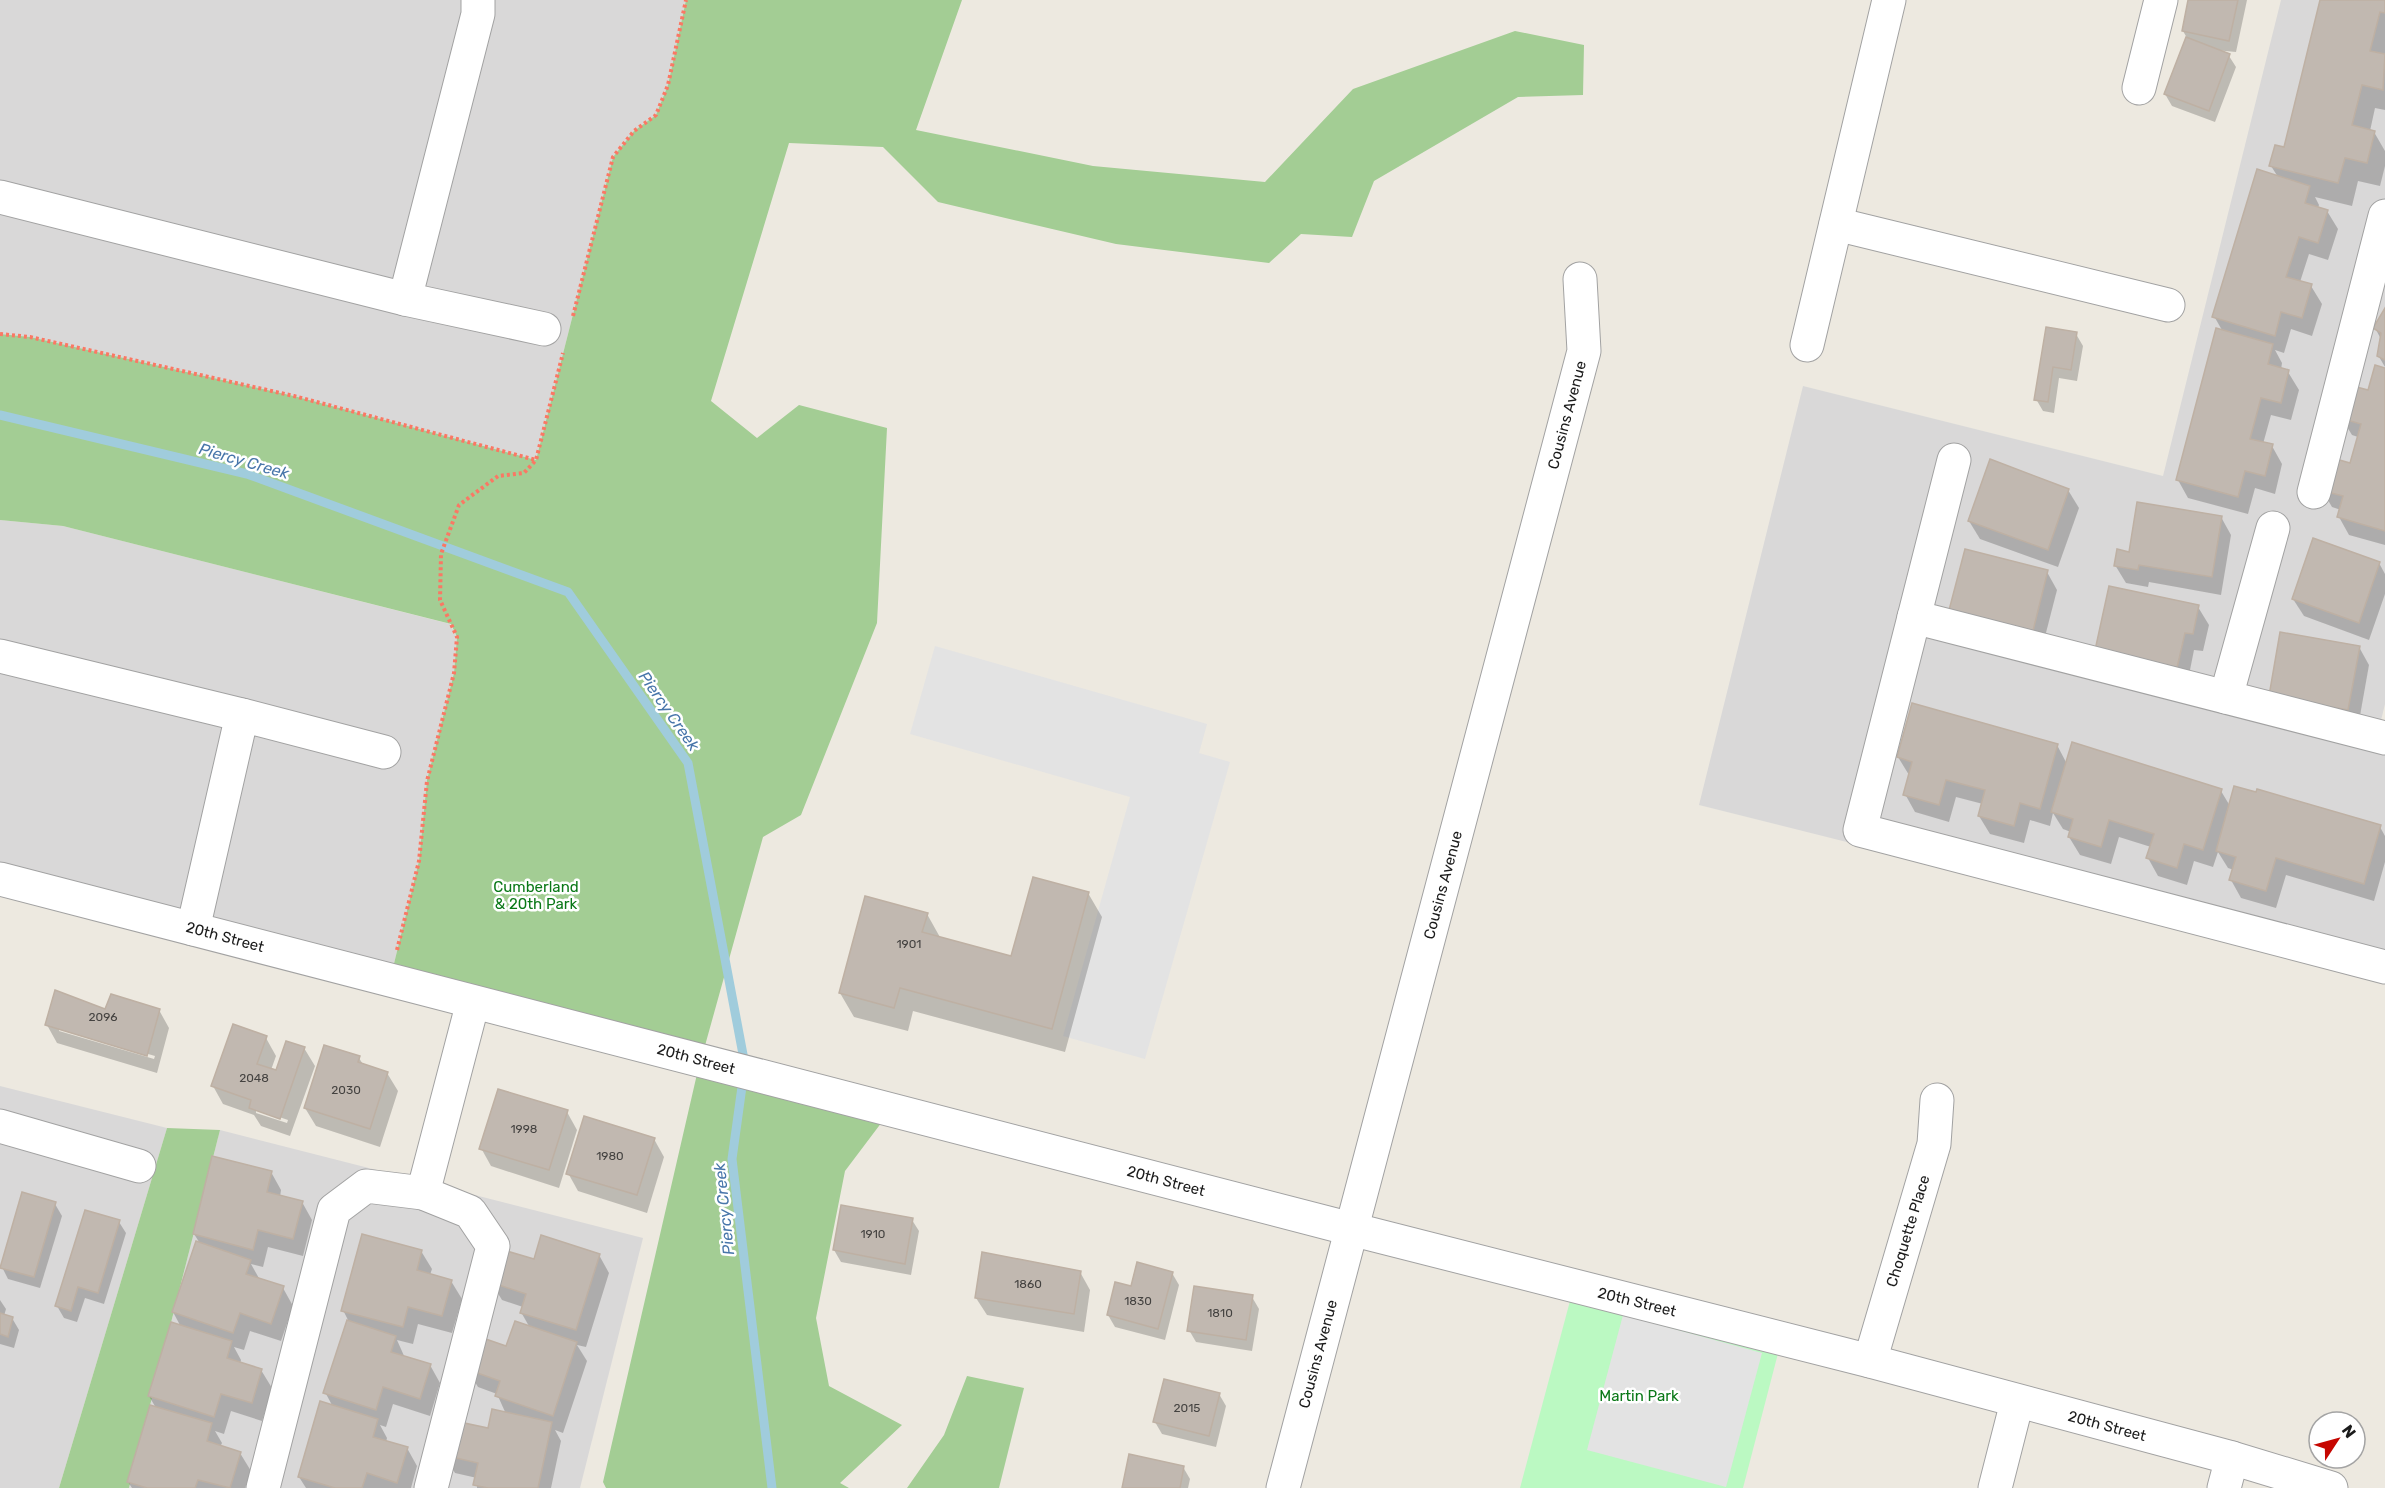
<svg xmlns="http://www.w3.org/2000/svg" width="2385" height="1488" viewBox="0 0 2385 1488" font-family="Rubik,sans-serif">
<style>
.residential{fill:#d9d8d8}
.forest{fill:#a3cd94}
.park{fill:#bbf9c2}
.parking{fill:#e3e3e3}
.shadow{fill:#0003;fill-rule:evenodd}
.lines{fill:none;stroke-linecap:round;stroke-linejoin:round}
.stream{stroke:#a0ccdc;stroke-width:9}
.building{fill:#c1b8b0;stroke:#beb0a3;stroke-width:1.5}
.minor-casing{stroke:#a2a2a2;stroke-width:35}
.path{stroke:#fa7864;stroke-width:4;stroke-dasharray:3 3;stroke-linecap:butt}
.minor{stroke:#fff;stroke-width:33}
.labels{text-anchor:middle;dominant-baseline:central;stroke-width:5;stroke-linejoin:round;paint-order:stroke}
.number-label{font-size:12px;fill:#444240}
.street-label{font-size:15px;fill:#1b1b1b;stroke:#fff}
.park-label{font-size:15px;fill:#0a7817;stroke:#fff}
.water-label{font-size:16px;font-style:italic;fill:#4876aa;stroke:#fff}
</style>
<rect width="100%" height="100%" fill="#ede9e0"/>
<g class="residential">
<polygon points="0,0 686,0 668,85 656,115 634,131 613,157 536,460 294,396 30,337 0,334"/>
<polygon points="2281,0 2385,0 2385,704 2374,749 2385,753 2385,977 1699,805 1803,386 2163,476"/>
<polygon points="0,520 63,526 450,624 457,637 454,673 427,780 419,861 390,980 0,879"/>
<polygon points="0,1086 167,1128 59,1488 0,1488"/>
<polygon points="220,1130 643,1238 580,1488 129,1488"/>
</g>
<g class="forest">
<polygon points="686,0 962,0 916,130 1093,166 1265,182 1353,89 1515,31 1584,45 1583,95 1518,97 1374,181 1352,237 1301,234 1269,263 1116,244 938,202 883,147 789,143 711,401 757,438 799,405 887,428 877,623 801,815 763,837 701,1060 891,1110 845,1171 816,1318 829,1386 902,1425 840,1483 849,1488 606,1488 603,1482 700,1061 390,980 419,861 427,780 454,673 457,637 451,624 63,526 0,520 0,334 30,337 294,396 536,460 613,157 634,131 656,115 668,85"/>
<polygon points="167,1128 220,1130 129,1488 59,1488"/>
<polygon points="967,1376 1024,1388 999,1488 907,1488 944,1435"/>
</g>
<polygon class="park" points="1574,1286 1782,1338 1743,1488 1520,1488"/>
<g class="parking">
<polygon points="935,646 1207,724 1199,753 1230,762 1145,1059 1063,1036 1130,797 910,734"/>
<polygon points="1623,1315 1762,1353 1726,1487 1587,1450"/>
</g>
<g class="shadow">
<polygon points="2189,0 2247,0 2236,52 2215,50 2229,56 2236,67 2215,122 2172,106 2165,94 2187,38 2183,31"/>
<polygon points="2321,0 2385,0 2385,110 2375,108 2370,131 2374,132 2385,151 2385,166 2380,186 2358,181 2352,206 2315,197 2319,205 2318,208 2327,211 2338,229 2328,260 2309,254 2300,282 2311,286 2322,304 2312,336 2291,329 2284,353 2275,350 2282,363 2281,370 2288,372 2299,390 2291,420 2271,415 2263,444 2272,446 2282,464 2275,494 2255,488 2248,514 2188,498 2178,480 2223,332 2214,316 2278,177 2271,166 2285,148"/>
<polygon points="2385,311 2385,367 2378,355 2381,339 2375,328"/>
<polygon points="2047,329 2076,334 2083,346 2077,381 2059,378 2054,413 2043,411 2036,399"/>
<polygon points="2385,369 2385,545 2349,535 2339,517 2341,510 2332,507 2322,490 2351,465 2358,437 2352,435 2341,417 2369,392"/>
<polygon points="2068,490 2079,508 2058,567 1980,539 1969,521"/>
<polygon points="2221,517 2231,535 2221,595 2149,582 2148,587 2126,583 2115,565 2130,553"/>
<polygon points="2379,563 2385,574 2385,594 2369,640 2304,616 2293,599"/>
<polygon points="2047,572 2057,590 2040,656 1959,636"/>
<polygon points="2198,607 2209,625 2203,651 2194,650 2186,690 2106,672"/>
<polygon points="2359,647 2369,665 2358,727 2281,714"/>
<polygon points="2057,745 2067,764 2221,791 2230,806 2380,827 2385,836 2385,862 2374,901 2286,875 2276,908 2241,898 2231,880 2234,870 2228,868 2218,852 2213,867 2194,861 2187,885 2158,876 2148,858 2151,847 2119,837 2111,864 2080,855 2069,837 2071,832 2063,829 2053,813 2050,826 2030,820 2024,843 1990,834 1979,816 1983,804 1956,797 1949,822 1915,812 1905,794 1909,775 1898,757"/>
<polygon points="1088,893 1102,917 1065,1052 913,1011 908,1031 854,1017 840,993 927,914 941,939 1012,958"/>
<path d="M159 1010 169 1028 157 1073 57 1043 47 1025 106 1011ZM59 1028 155 1056 154 1059 59 1031Z"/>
<path d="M266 1038 276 1056 271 1070 277 1072 304 1048 315 1066 290 1136 261 1126 254 1115 223 1104 213 1086ZM256 1109 288 1120 287 1123 256 1113Z"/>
<polygon points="359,1058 364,1066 387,1073 398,1091 380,1147 316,1126 305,1108"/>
<polygon points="567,1112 577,1130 559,1188 491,1166 481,1148"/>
<polygon points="654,1139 664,1157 647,1213 578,1191 568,1173"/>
<polygon points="271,1172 281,1190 280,1197 302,1202 312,1220 303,1256 268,1247 263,1267 251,1264 260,1280 283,1288 293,1306 281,1341 250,1331 244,1350 234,1347 241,1360 240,1364 261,1370 272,1388 262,1421 231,1411 224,1434 215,1431 222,1443 220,1447 240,1453 251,1471 245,1488 132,1488 128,1482 156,1408 149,1396 181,1327 173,1312 201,1245 194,1234"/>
<polygon points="55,1204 62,1216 40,1288 8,1279 2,1267"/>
<polygon points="912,1220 919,1231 911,1275 841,1262 834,1250"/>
<polygon points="119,1222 126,1233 104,1304 85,1298 77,1322 64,1318 57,1306"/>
<polygon points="421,1251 432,1269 430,1275 451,1281 462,1299 452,1333 418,1324 413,1344 397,1340 405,1358 430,1365 440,1383 430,1416 393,1404 386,1427 380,1425 387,1438 386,1442 407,1448 417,1466 411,1488 306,1488 299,1477 333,1407 325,1392 348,1320 343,1310"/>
<polygon points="599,1255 609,1273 586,1347 577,1345 587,1361 563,1433 555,1430 561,1441 551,1488 477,1488 477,1478 455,1473 444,1455 490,1430 506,1414 497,1394 478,1387 467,1369 507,1348 530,1328 521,1312 523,1307 502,1300 491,1282 535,1261"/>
<polygon points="1080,1272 1090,1290 1084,1332 987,1315 976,1298"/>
<polygon points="1172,1273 1179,1285 1165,1340 1115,1327 1108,1315 1132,1288"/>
<polygon points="1252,1297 1259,1309 1252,1351 1196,1342 1189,1330"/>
<polygon points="0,1300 6,1309 4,1316 12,1318 19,1330 14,1348 0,1344"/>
<polygon points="1219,1394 1226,1406 1216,1447 1162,1434 1155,1422"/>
<polygon points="1183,1467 1190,1479 1188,1488 1123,1488"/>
</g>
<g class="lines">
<polyline class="stream" points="0,415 247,474 568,592 688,763 745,1065 732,1159 772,1488"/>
</g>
<g class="building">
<polygon points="2188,0 2238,0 2229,41 2182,31"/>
<polygon points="2320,0 2385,0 2385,13 2380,12 2370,51 2385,54 2383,90 2362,85 2352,125 2375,131 2367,163 2345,158 2338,183 2269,166 2275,145 2284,147"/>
<polygon points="2186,37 2230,54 2209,111 2164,94"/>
<polygon points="2257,169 2310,186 2305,203 2328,210 2318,243 2299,237 2286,277 2312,284 2302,318 2281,312 2275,336 2212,317"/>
<polygon points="2385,308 2385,360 2377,356 2381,333 2373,328"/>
<polygon points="2046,327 2077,332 2071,370 2053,367 2048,402 2034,400"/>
<polygon points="2216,328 2273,344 2268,364 2289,370 2281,403 2261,398 2250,439 2273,444 2265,476 2245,471 2238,497 2176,480"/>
<polygon points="2375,365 2385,368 2385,531 2337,517 2343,496 2320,490 2329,457 2350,463 2361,424 2340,418 2349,385 2368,390"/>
<polygon points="1990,459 2069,489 2048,550 1968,521"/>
<polygon points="2137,502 2222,516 2212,577 2139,565 2138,570 2114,566 2117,549 2129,552"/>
<polygon points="2313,538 2380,562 2359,623 2292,599"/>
<polygon points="1965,549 2048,570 2031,639 1947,618"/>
<polygon points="2109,586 2199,605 2193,634 2185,633 2176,672 2094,655"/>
<polygon points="2280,632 2360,646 2348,710 2269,696"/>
<polygon points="1912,703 2058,744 2040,809 2020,803 2014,826 1978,816 1985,790 1946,780 1939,805 1903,795 1912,762 1897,757"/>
<polygon points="2072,742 2222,789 2203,850 2184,844 2177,868 2146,858 2154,834 2109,820 2101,847 2068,837 2073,819 2051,812"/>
<polygon points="2234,786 2256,792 2257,789 2381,825 2364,884 2276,858 2266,891 2229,880 2236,857 2216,851"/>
<polygon points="1033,877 1089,892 1052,1029 900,988 894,1008 839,993 865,896 928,913 922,932 1011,956"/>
<polygon points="55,990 105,1009 111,994 160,1009 147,1056 45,1025"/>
<polygon points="233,1024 267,1036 257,1064 276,1070 286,1041 305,1047 280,1119 249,1108 251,1100 211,1086"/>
<polygon points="324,1045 360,1056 358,1062 388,1072 370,1129 304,1108"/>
<polygon points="498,1089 568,1110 549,1170 479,1149"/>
<polygon points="584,1116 655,1138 637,1195 566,1174"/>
<polygon points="212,1156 272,1171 267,1192 303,1201 293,1239 258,1230 253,1250 193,1234"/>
<polygon points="22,1192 56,1202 34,1277 0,1268"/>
<polygon points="841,1205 913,1218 905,1264 833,1250"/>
<polygon points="85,1210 120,1220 98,1293 78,1287 71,1311 55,1306"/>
<polygon points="362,1234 422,1250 417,1270 452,1280 442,1316 408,1307 403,1327 341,1311"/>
<polygon points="541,1235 600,1254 576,1330 520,1313 526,1294 490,1282 500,1249 534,1259"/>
<polygon points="196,1241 251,1260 246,1274 284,1286 271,1324 240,1313 233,1333 172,1312"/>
<polygon points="982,1252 1081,1271 1074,1314 975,1298"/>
<polygon points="1137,1262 1173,1272 1158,1329 1107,1315 1115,1282 1131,1286"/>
<polygon points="1194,1286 1253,1295 1246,1340 1187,1331"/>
<polygon points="0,1313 13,1317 8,1337 0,1334"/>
<polygon points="347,1320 396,1336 391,1352 431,1364 420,1399 383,1387 376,1410 323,1393"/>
<polygon points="515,1321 577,1342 553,1416 495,1396 500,1381 466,1369 477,1336 506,1346"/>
<polygon points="171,1322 232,1341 227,1358 262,1369 252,1403 221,1394 214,1417 148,1396"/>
<polygon points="1164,1379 1220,1393 1209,1436 1153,1422"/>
<polygon points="320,1401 378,1419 373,1437 408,1447 397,1483 367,1473 362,1488 335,1488 298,1477"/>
<polygon points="150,1405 212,1423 207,1441 241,1452 230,1488 198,1480 195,1488 147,1488 127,1482"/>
<polygon points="492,1409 552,1422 538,1488 488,1488 473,1485 478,1463 443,1455 450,1420 488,1428"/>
<polygon points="1129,1454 1184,1466 1180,1488 1122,1488"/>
</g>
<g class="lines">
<defs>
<g id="minor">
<polyline points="2139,88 2161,0"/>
<polyline points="0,197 405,299 544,329"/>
<polyline points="1836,224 2168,305"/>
<polyline points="405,299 478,14 478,0"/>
<polyline points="1807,345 1889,0"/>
<polyline points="1954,460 1860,830 2385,967"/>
<polyline points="2314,492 2385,216"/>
<polyline points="1914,617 2385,738"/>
<polyline points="0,656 242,715"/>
<polyline points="2226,697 2273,528"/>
<polyline points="0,879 1351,1229 1870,1361 2232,1458 2331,1488"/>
<polyline points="193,929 242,715 384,752"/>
<polyline points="0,1126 139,1166"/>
<polyline points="423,1193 473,1002"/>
<polyline points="1870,1361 1934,1144 1937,1100"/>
<polyline points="263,1488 334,1210 366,1186 423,1193 470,1212 493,1246 431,1488"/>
<polyline points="1283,1488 1584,351 1580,279"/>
<polyline points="1995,1488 2017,1402"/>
<polyline points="2224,1488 2232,1458"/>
</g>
</defs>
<use href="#minor" class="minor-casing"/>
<g class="path">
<polyline points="573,316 613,157 634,131 656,115 668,85 686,0"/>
<polyline points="0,334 30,337 294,396 536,460"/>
<polyline points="397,950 419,861 427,781 454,673 457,637 440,600 441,554 459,505 498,476 524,473 536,460 563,353"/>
</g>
<use href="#minor" class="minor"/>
</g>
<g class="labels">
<g class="number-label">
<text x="909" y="944">1901</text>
<text x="103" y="1017">2096</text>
<text x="254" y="1078">2048</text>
<text x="346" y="1090">2030</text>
<text x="524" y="1129">1998</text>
<text x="610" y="1156">1980</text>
<text x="873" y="1234">1910</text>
<text x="1028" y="1284">1860</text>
<text x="1138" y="1301">1830</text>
<text x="1220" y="1313">1810</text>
<text x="1187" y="1408">2015</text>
</g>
<g class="street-label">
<text transform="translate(1567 415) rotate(-75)">Cousins Avenue</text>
<text transform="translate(1443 885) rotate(-75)">Cousins Avenue</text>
<text transform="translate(225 937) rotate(15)">20th Street</text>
<text transform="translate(696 1059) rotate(15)">20th Street</text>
<text transform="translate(1166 1181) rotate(15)">20th Street</text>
<text transform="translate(1908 1231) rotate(-73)">Choquette Place</text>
<text transform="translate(1637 1302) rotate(14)">20th Street</text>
<text transform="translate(1318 1354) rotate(-75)">Cousins Avenue</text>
<text transform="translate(2107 1426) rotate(15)">20th Street</text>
</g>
<g class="park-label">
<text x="536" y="887">Cumberland<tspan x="536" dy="17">&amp; 20th Park</tspan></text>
<text x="1639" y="1396">Martin Park</text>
</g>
<g class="water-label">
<text transform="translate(244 461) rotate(16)">Piercy Creek</text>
<text transform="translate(669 711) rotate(55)">Piercy Creek</text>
<text transform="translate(724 1209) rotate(-96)">Piercy Creek</text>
</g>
</g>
<g transform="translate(2337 1440) rotate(54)"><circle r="28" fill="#ffffff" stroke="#a4a4a4" stroke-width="1.5"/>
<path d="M0-4.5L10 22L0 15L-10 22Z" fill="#c60600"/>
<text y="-9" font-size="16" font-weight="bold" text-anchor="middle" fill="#1b1b1b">N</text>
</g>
</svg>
